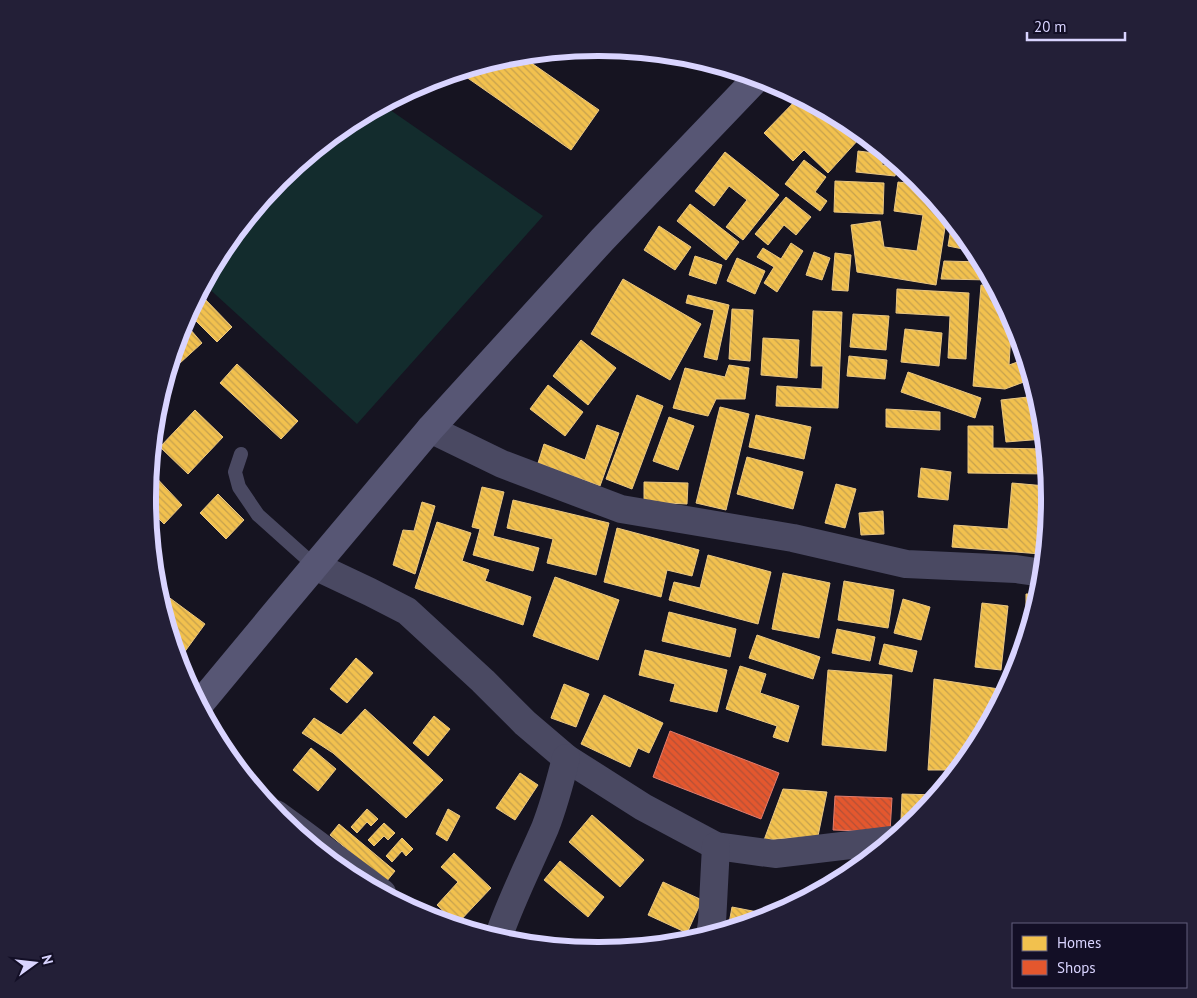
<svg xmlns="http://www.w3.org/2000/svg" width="1197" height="998" viewBox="0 0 1197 998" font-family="'PT Sans',sans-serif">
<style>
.garden{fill:#132c2d}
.homes{fill:url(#homes-back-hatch);stroke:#eac783}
.shops{fill:url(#shops-back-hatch);stroke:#e17c6d}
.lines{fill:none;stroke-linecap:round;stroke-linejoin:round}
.lane{stroke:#4a4962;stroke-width:14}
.street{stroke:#4a4962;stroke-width:28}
.secondary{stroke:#575674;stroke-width:28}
.rim{fill:none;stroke:#d9d4ff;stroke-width:6}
</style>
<defs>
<pattern id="homes-back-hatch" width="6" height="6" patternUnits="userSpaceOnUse" patternTransform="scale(1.25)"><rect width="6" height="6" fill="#f2c14e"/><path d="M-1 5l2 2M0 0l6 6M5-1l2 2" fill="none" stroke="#c6a14e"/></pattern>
<pattern id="shops-back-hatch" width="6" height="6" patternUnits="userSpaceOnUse" patternTransform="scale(1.25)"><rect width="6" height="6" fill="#e4572e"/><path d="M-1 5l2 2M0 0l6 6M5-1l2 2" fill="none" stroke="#b35037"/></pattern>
</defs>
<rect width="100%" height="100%" fill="#161421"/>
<polygon class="garden" points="383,105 543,216 357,424 204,284 223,248 279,180 348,123"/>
<g class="homes">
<polygon points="520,55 599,110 571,150 459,72 511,56"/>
<polygon points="799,97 835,116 859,139 828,173 804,150 793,161 764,133"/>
<polygon points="858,151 883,154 882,165 897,166 895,176 856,172"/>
<polygon points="725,152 779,195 743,240 726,227 747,200 729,186 714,206 695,191"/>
<polygon points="804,160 826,177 815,192 827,201 820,211 785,184"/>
<polygon points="835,181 884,183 883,214 834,212"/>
<polygon points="898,182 922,185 947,215 936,285 857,272 851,225 880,221 884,247 917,251 923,215 894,211"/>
<polygon points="786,197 811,217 796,235 784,225 768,245 755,234"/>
<polygon points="690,204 739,242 726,260 677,221"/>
<polygon points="952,222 973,247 973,251 948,246"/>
<polygon points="659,226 691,247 675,270 644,250"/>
<polygon points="791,243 803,251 777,292 764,283 774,267 757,257 763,248 781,259"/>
<polygon points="814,252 830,258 822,280 806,275"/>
<polygon points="835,253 851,255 848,291 832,290"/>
<polygon points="695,256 722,265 716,284 689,275"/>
<polygon points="737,258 765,271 755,294 727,281"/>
<polygon points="944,261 982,262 991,280 941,279"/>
<polygon points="623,279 701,324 670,380 591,334"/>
<polygon points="981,285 994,286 1016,326 1018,333 1011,332 1009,365 1026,359 1032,379 1005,389 973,386"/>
<polygon points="897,289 969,293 966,359 948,358 950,316 896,313"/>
<polygon points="688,295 729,305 717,360 704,357 714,310 686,303"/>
<polygon points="203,297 232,327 217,342 188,313 191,308"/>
<polygon points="732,309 753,310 750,361 729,359"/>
<polygon points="813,311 842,312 838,408 776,406 777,386 822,389 823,366 811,366"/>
<polygon points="853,314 889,316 886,350 850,347"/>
<polygon points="184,322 202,343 169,373 168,372"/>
<polygon points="905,329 942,333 939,366 901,362"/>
<polygon points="763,338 799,340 797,378 761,375"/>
<polygon points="581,340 616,368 588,405 553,376"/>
<polygon points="849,356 887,360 885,379 847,376"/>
<polygon points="237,364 298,421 281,439 220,383"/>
<polygon points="729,365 749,368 745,399 716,399 708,416 673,408 685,368 725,377"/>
<polygon points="908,372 981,398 975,418 901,392"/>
<polygon points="548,385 583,412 565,436 530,409"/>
<polygon points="637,395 663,406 632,489 606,479"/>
<polygon points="1037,396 1041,411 1044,439 1006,442 1001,400"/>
<polygon points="720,407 749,414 726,510 696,503"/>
<polygon points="886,409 940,412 940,430 886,427"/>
<polygon points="195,410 223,437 188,474 160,447"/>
<polygon points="756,415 811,427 804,459 749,447"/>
<polygon points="669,417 694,426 678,470 653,461"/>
<polygon points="597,425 619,433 600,486 538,463 544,444 585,460"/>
<polygon points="968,426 993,426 993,448 1045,449 1048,474 968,473"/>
<polygon points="747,457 803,472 793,509 737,494"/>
<polygon points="921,468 951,472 948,500 918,497"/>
<polygon points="150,471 182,505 164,524 148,508 147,499"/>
<polygon points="644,482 688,483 687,504 644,502"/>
<polygon points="1012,483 1046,486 1041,554 952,547 954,525 1008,529"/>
<polygon points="836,484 856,489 845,528 825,523"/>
<polygon points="482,487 504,492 493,536 539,548 533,571 473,555 480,529 472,527"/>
<polygon points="218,494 244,520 226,539 200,513"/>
<polygon points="513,500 609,523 596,575 547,563 553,539 507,528"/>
<polygon points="422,502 435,506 415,574 393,565 403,530 414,531"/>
<polygon points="883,511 884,534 861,535 859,513"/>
<polygon points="437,522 471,533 462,561 489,570 485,581 531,597 523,625 415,588"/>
<polygon points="617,528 699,550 692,576 667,570 661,597 604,582"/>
<polygon points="708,555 771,572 758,624 669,600 674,582 700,588"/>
<polygon points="783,573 830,583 819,638 772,629"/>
<polygon points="555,577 619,600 598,660 533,636"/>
<polygon points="844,581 894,590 888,628 838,620"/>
<polygon points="159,590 205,624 178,661 157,592"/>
<polygon points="1026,594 1039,594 1031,620 1026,620"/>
<polygon points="903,599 930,607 921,640 894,633"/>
<polygon points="982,603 1008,606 1001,670 975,667"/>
<polygon points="669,612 736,629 730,657 662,641"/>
<polygon points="837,629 875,637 870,661 832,653"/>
<polygon points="757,635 820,657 813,679 749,658"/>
<polygon points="884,644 917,651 912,672 879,664"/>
<polygon points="645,650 727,670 717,712 670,701 675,684 639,675"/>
<polygon points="356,658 373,673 347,703 330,689"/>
<polygon points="740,666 766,674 760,693 799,706 788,742 773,737 777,726 726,709"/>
<polygon points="828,670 892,675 886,751 822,745"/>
<polygon points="934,679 999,689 995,710 974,750 957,770 928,770"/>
<polygon points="564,684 589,694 576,727 551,718"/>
<polygon points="604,695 663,723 649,753 638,748 630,767 581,744"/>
<polygon points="365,709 443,780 406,818 333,753 302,733 314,718 341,735"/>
<polygon points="434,716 450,729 428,756 413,743"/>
<polygon points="311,748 336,769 318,791 293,770"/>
<polygon points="520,773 538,785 515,820 496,808"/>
<polygon points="783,789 827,792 818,836 764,840"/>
<polygon points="902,794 937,795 914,822 901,821"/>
<polygon points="367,809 378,819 371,826 367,822 357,833 351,827"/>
<polygon points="448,809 460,816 447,841 436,834"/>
<polygon points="592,815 644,860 620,887 569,842"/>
<polygon points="384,823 395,833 388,840 384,836 374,846 368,840"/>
<polygon points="339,824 395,871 386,882 330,835"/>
<polygon points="402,838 413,849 406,856 402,851 392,862 386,856"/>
<polygon points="454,853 491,888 457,924 437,905 458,882 441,867"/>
<polygon points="560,861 604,897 588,917 544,880"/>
<polygon points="663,882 702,900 687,933 648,915"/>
<polygon points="732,907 773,915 728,929"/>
<polygon points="595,943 630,946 630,947 595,950"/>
</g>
<g class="shops">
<polygon points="670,731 779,773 761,819 653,777"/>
<polygon points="835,796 892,798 890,832 833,830"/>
</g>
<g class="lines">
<polyline class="lane" points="241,454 235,472 239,487 258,515 315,566"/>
<g class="street">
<polyline points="430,429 502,464 621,509 793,538 906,564 1016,569 1043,573"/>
<polyline points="315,566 370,592 407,611 483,681 525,723 566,758 643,807 716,846 775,854 892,840"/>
<polyline points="276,814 302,833 382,893"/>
<polyline points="710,935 712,923 716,846"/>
<path d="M498 938C511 900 529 865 545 828 554 805 560 782 566 758"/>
</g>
<polyline class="secondary" points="199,705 277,611 430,429 602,240 757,78"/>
</g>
<path d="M0 0H1197V998H0ZM598 56H599A442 442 0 0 1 1041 498V500A442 442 0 0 1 599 942H598A442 442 0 0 1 156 500V498A442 442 0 0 1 598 56Z" fill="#231f37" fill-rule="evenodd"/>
<path class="rim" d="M598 56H599A442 442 0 0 1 1041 498V500A442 442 0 0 1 599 942H598A442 442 0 0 1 156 500V498A442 442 0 0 1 598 56Z"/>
<rect x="1012" y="923" width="175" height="65" fill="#130f26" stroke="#625e7d"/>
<rect x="1022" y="936" width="25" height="15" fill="#f2c14e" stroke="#625e7d"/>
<text x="1057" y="948" font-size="15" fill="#d9d4ff">Homes</text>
<rect x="1022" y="960" width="25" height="15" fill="#e4572e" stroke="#625e7d"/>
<text x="1057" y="973" font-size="15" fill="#d9d4ff">Shops</text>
<g transform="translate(35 963) rotate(75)" stroke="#130f26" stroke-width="4" paint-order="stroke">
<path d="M0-4L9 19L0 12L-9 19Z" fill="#d9d4ff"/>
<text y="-8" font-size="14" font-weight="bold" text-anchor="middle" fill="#d9d4ff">N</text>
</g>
<path d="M1027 32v8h98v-8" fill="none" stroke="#d9d4ff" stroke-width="2.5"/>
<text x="1034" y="32" font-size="15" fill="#d9d4ff" stroke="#130f26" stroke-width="4" paint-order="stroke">20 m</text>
</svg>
